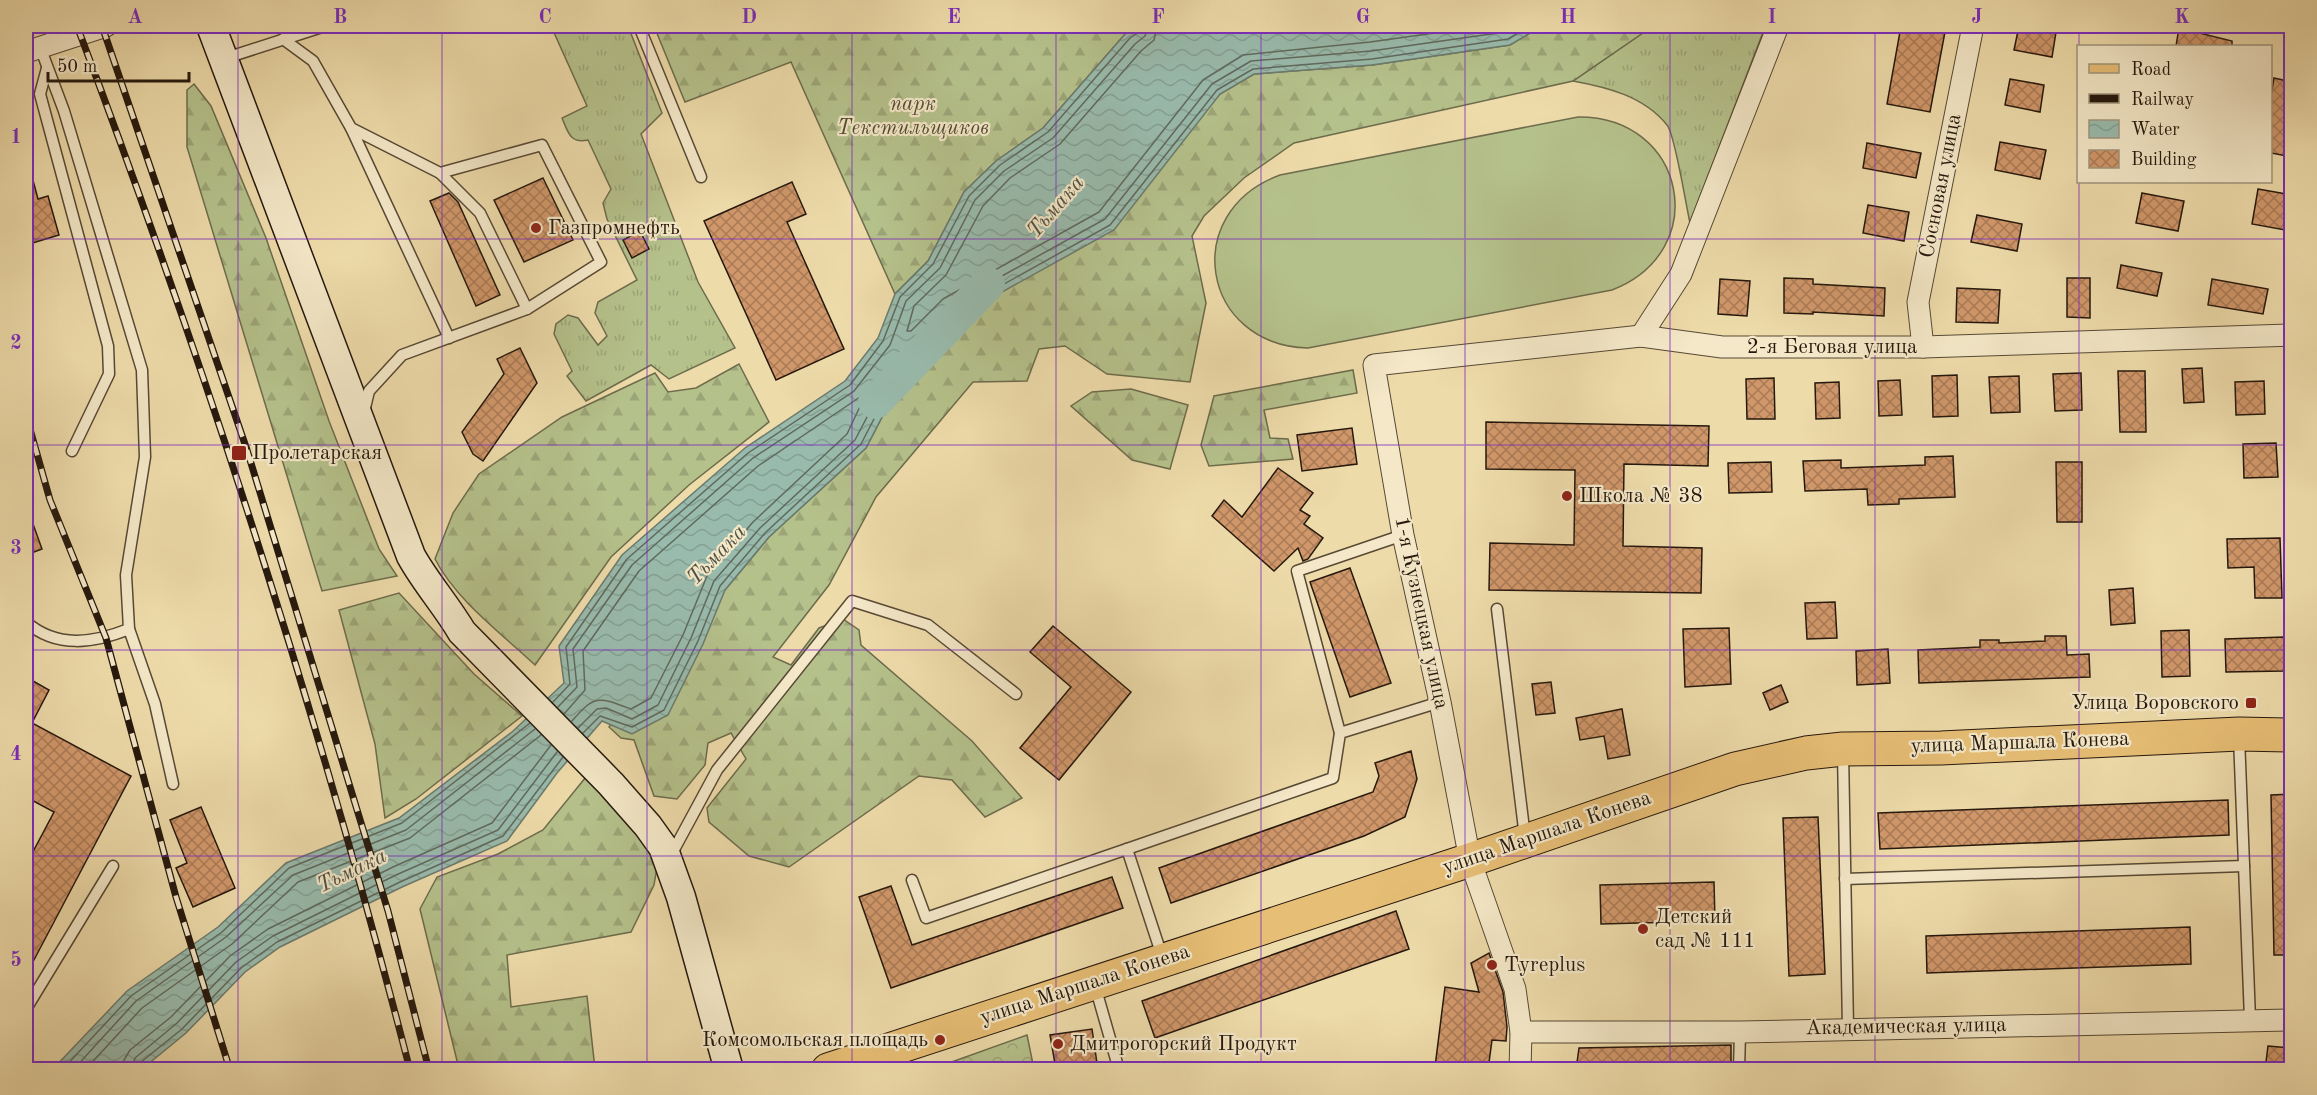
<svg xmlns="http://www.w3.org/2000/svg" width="2317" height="1095" viewBox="0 0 2317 1095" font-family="'Old Standard TT',serif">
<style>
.grass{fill:url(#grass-tufts);stroke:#6d6c4c;stroke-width:1.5}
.forest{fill:url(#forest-firs);stroke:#6d6c4c;stroke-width:1.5}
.park{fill:url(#park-crowns);stroke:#6d6c4c;stroke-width:1.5}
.pitch{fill:#b5c18b;stroke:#6d6c4c;stroke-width:1.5}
.water{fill:url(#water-waves);stroke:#6b7a6d;stroke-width:1.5}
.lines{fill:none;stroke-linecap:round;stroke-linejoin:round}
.shore{stroke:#5f6a5d;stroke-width:1.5}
.river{stroke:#99bbad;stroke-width:34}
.building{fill:url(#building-cross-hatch);stroke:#25180d;stroke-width:1.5}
.lane-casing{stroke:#574934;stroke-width:13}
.street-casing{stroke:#574934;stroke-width:23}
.secondary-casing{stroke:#25180d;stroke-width:31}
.primary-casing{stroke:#25180d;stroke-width:35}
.lane{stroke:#f4e8c8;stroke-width:10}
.street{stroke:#f4e8c8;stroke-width:21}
.secondary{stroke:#f4e8c8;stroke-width:28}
.primary{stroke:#e7be75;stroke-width:33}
.rail-casing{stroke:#25180d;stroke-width:7}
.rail{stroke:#f4e8c8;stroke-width:4.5;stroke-dasharray:14;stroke-linecap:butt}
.grid{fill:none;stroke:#7b2cbf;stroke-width:1.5;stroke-opacity:0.55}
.poi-dot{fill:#8f2418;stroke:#f4e8c8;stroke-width:2}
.labels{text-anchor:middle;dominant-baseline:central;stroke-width:4.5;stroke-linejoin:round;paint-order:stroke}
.park-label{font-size:21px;font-style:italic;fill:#504b33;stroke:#f4e8c8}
.street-label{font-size:21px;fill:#25180d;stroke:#f4e8c8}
.poi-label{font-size:21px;fill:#25180d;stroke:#f4e8c8;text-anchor:start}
.water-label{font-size:22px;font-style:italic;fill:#4e5145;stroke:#f4e8c8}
.neatline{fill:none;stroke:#7b2cbf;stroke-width:2}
.grid-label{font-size:20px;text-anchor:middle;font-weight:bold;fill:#7b2cbf}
</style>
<defs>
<pattern id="grass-tufts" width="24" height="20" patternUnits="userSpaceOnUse" patternTransform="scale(1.5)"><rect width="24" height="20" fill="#b5c18b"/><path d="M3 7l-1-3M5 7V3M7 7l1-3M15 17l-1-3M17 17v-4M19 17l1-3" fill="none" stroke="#9ca577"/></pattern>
<pattern id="forest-firs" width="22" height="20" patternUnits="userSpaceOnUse" patternTransform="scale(1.5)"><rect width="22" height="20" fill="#b5c18b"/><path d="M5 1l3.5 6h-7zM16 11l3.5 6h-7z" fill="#9ca577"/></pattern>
<pattern id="park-crowns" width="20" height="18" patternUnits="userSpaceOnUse" patternTransform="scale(1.5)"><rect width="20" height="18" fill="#b5c18b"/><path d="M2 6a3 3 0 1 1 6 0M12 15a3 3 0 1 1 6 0" fill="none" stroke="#9ca577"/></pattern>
<pattern id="water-waves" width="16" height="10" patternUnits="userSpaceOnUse" patternTransform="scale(1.5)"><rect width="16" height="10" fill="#99bbad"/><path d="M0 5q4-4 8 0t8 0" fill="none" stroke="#84a094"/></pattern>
<pattern id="building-cross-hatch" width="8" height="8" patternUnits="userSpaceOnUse" patternTransform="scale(1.5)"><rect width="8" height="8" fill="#d0976a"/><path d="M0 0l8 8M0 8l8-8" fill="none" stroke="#a97a56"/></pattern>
</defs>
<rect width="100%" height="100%" fill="#eedbaa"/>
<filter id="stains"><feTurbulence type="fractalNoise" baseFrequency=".00333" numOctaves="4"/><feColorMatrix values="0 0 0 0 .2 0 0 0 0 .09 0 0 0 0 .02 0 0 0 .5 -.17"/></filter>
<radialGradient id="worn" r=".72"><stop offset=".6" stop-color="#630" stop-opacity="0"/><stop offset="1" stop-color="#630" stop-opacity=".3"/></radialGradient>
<g class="grass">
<path d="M551 26H628L662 113 641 134 698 282 735 348 669 379 651 365 586 401 567 376 572 371 554 334 556 324 568 315 578 318 598 345 607 336 595 313 598 302 637 280 607 219 603 203 611 189 588 140C570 144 568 132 562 118L587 106Z"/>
<path d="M1653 26 1765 27 1690 223C1686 206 1675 134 1667 125 1644 96 1606 87 1573 81Z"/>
</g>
<g class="forest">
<polygon points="654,26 1121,26 1126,33 1043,128 996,161 964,192 928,261 895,294 791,62 685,102"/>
<polygon points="1542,26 1653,26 1573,81 1294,143 1244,178 1204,216 1192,236 1206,303 1190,382 1107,374 1065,346 1039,349 1027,381 973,382 876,497 829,585 773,657 791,665 819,628 843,619 859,630 861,645 972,741 1022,798 985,817 952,780 919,776 789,867 749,856 709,822 707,808 746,759 731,733 708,743 705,765 677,799 654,796 634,740 621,738 609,727 694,603 725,590 769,537 866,448 909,365 955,318 1031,274 1220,94 1254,74 1372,65 1510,45"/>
<polygon points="194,84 211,106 266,238 329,421 379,549 397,576 322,591 187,147 187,90"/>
<path d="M739 364 769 422 689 485 611 557 535 665C501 633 456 600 435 559L453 513 479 474 562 417 655 373 668 392 696 388Z"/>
<polygon points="1353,370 1357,393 1264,410 1270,438 1288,439 1293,459 1209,466 1201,445 1214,396"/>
<polygon points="1131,389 1188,405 1170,469 1132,460 1071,406 1092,392"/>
<polygon points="399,593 474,674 522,716 416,799 385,818 375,744 339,610"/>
<polygon points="586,777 659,856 654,885 631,932 507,955 511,1007 587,996 595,1069 459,1069 420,909 437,877 498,854 543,830"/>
</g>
<polygon class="park" points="1027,1035 1034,1069 932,1069"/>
<path class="pitch" d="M1578 117C1686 116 1713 251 1612 290L1308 348C1201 345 1179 212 1280 175Z"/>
<polygon class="water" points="1139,26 1542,26 1510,45 1372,65 1254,74 1220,94 1114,230 955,318 909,365 866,448 769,537 725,590 703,644 668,715 632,734 602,721 557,773 507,841 402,887 280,947 245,972 186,1033 142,1069 52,1070 127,991 218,927 286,863 399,818 512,732 564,683 559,646 622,555 745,448 845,381 878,338 895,294 928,261 964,192 996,161 1043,128 1126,33"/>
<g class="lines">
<g class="shore">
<polyline points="1157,26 1154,40 1141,51 1060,144 1010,178 983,206 946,275 914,306 907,331 911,331 943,299 1099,212 1203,80 1243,55 1370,42 1485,26"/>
<polyline points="553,702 570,684 566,647 627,559 748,453 850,385 883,341 900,297 933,264 969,196 1000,165 1048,132 1130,38 1139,32 1141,26"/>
<polyline points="558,707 577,687 573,649 632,565 753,458 854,391 890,345 906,301 940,268 975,200 1004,171 1053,138 1135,44 1145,36 1148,26"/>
<path d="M564 714 585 690 583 651 639 571 758 466 860 397 864 398 847 434 753 522 707 576 683 635 651 698 631 709C599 697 595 694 572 721"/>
<polyline points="578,728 597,709 606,708 632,719 658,705 691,638 714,581 760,528 855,440 899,356 948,306 1105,219 1212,84 1251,61 1371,51 1505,32 1516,26"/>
<polyline points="583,733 600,716 632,727 664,710 698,641 720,586 765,533 861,444 904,361 952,313 1110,225 1217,90 1253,69 1372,59 1508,39 1530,26"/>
<polyline points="62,1070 131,996 222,932 289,868 402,823 530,723"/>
<polyline points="73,1070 136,1001 226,937 293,875 406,830 535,729"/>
<polyline points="85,1070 142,1008 232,944 298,882 410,838 541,735"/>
<polyline points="123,1070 124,1060 130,1050 171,1017 230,956 268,929 393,867 492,823 551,745"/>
<polyline points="132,1070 135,1058 177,1023 236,962 273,936 396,875 498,830 557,752"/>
<polyline points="139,1070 141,1062 182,1029 241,968 277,942 400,882 503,836 563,757"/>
</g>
<polyline class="river" points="875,402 988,284"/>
</g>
<g class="building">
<polygon points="1901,26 1945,32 1930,112 1887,104"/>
<polygon points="2019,26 2056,32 2052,57 2014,50"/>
<polygon points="2179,28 2232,41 2232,46 2176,46"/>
<polygon points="2274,78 2292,82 2292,157 2271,153 2271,97"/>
<polygon points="2010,79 2044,85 2040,112 2005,105"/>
<polygon points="2000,142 2046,150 2040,179 1995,170"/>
<polygon points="1867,143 1921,153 1916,178 1863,168"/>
<polygon points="30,169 38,199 48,196 59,235 26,245 26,170"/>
<polygon points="543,178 573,240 524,262 494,200"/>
<polygon points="792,182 806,214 787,222 844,349 776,380 704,221"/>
<polygon points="2258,189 2292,195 2285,230 2252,224"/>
<polygon points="449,193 458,202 500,295 476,306 430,201"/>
<polygon points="2142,193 2184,201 2178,231 2136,223"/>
<polygon points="1868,205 1909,212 1904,241 1863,233"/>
<polygon points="1977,215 2022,224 2017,251 1971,242"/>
<polygon points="640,231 649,249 632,258 623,240"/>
<polygon points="2121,265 2162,273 2157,296 2117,288"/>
<polygon points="1784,278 1813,279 1813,284 1885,288 1884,316 1813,312 1813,314 1784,313"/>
<polygon points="2067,278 2090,278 2090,318 2067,317"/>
<polygon points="1720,279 1750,281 1747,316 1718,314"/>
<polygon points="2212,279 2268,289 2263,314 2208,305"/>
<polygon points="1957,288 2000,290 1998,323 1956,322"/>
<polygon points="520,348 537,383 483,461 473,454 462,432 504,374 497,359"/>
<polygon points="2202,368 2204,402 2184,403 2182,369"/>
<polygon points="2118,371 2145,371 2146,432 2120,432"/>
<polygon points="2081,373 2082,410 2055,411 2053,374"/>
<polygon points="1957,375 1958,416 1933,417 1932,376"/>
<polygon points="2019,376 2020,412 1991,413 1989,377"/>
<polygon points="1774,378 1775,419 1747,419 1746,379"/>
<polygon points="1900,380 1902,415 1879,416 1878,381"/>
<polygon points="2264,381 2265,414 2236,415 2235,382"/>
<polygon points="1839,382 1840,418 1816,419 1815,383"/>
<polygon points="1486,422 1709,426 1708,466 1624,464 1623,546 1702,548 1701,593 1489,590 1490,543 1574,545 1575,470 1486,469"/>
<polygon points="1352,428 1357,464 1302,471 1297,435"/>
<polygon points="2276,443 2278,477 2244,478 2243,444"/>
<polygon points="1953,456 1955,497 1899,499 1899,504 1868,505 1867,489 1805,491 1803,461 1841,460 1841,468 1925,465 1925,457"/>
<polygon points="1771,462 1772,492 1729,493 1728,463"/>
<polygon points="2056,462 2082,462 2082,522 2057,522"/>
<polygon points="1278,468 1313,493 1300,510 1310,516 1304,524 1323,538 1308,559 1303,561 1298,548 1274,571 1212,516 1224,500 1242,517"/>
<polygon points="26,510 28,510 42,549 26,555"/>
<polygon points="2280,538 2282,598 2255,598 2254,567 2228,568 2227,539"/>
<polygon points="1350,568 1391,683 1350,697 1310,582"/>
<polygon points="2133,588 2135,623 2111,625 2109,590"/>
<polygon points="1835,602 1837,638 1807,639 1805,603"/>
<polygon points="1053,626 1131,692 1059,780 1020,748 1071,687 1030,652"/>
<polygon points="1729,628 1731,684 1685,687 1683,629"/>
<polygon points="2189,630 2190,676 2162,677 2161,631"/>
<polygon points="2045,636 2066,636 2067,655 2089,654 2090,677 1919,683 1918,650 1980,647 1980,640 1999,640 1999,643 2045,641"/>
<polygon points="2284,637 2284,671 2226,672 2225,639"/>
<polygon points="1888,649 1890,683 1857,685 1856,651"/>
<polygon points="26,677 49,690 32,723 131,776 26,975 26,865 54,812 26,797"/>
<polygon points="1551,682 1555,713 1536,715 1532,684"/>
<polygon points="1781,685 1788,702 1770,710 1763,693"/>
<polygon points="1622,709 1630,755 1608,759 1604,736 1580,740 1576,718"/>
<polygon points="1411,751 1417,779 1405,817 1364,836 1171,903 1159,868 1373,792 1379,776 1375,763"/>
<polygon points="2292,794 2292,955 2274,955 2271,795"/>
<polygon points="2228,800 2229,835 1880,849 1878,813"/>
<polygon points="201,807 235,888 193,907 176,868 187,863 170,820"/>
<polygon points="1818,817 1825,974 1789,976 1783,818"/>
<polygon points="1112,877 1123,908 891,988 859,897 891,886 912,945"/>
<polygon points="1714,882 1715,921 1601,924 1600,885"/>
<polygon points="1396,911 1409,949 1155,1038 1142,1001"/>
<polygon points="2190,927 2191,964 1927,973 1926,936"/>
<polygon points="1489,953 1503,992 1507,1027 1506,1041 1492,1040 1488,1070 1435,1067 1445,987 1479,992 1471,963"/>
<polygon points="1092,1029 1098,1070 1056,1070 1050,1035"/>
<polygon points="1731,1045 1731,1070 1576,1070 1579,1048"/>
<polygon points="2268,1046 2292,1048 2292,1070 2265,1070"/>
</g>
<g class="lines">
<defs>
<g id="lane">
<polyline points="639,26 701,177"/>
<polyline points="283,39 313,61 351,128 440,173 542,145 601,262 527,309 402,355 369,391 364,412"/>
<polyline points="40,47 64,111 142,370 145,457 126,575 129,629 155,704 173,784"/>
<polyline points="223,59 325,26"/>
<polyline points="47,68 40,94 108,346 109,374 72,451"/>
<polyline points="351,128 449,338"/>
<polyline points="440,173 480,213 527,309"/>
<polyline points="1497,609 1525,837"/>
<path d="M26 622C57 649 94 643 129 629"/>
<polyline points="1340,733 1297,571 1403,535"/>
<polyline points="2239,737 2250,1019"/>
<polyline points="1843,752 1848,1028"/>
<polyline points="670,857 717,770 852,601 928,625 1016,694"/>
<polyline points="1845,879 2244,866"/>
<polyline points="912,880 926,918 1127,849"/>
<polyline points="1162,956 1127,849 1333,778 1340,733 1440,702"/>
<polyline points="1095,986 1119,1070"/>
<polyline points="26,1009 113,866"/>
<polyline points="1739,1070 1740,1032"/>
</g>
<g id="street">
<polyline points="26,52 106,26"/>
<polyline points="1641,336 1681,274 1778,26"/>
<polyline points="1923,347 1918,302 1973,26"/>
<polyline points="1521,1032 1740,1032 2292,1020"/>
<polyline points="1520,1070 1521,1032 1515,989 1470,860 1440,702 1403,535 1374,365 1641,336 1722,347 1923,347 2292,335"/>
</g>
<path id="secondary" d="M211 26 411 556C426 583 446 605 462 632L611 784 648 826 663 847 681 897 729 1070"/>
<polyline id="primary" points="828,1070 1470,860 1735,769 1806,753 1843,749 1941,748 2239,734 2292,735"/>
</defs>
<use href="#lane" class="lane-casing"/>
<use href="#street" class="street-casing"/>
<use href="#secondary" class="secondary-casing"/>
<use href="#primary" class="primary-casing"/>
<use href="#lane" class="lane"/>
<use href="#street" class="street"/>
<use href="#secondary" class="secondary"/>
<use href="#primary" class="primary"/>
<defs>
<g id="rail">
<path d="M77 26C206 367 319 716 410 1070"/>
<polyline points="102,26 247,450 388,911 429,1070"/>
<polyline points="26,415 50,500 106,638 176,897 230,1070"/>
</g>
</defs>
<use href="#rail" class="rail-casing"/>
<use href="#rail" class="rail"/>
</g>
<path class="grid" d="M238 26V1070M442 26V1070M647 26V1070M852 26V1070M1056 26V1070M1261 26V1070M1465 26V1070M1670 26V1070M1875 26V1070M2079 26V46M2079 182V1070M26 239H2292M26 445H2292M26 650H2292M26 856H2292"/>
<g class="poi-dot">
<circle cx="536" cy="228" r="6"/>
<rect x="231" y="445" width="16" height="16" rx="3"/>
<circle cx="1567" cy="496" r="6"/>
<rect x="2245" y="697" width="12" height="12" rx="3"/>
<circle cx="1643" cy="929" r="6"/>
<circle cx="1492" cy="965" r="6"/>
<circle cx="940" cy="1040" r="6"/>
<circle cx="1058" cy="1044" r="6"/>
</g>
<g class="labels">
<g class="park-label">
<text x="913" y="104">парк<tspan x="913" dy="24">Текстильщиков</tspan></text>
</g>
<g class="street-label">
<text transform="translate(1941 186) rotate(-79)">Сосновая улица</text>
<text x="1832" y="347">2-я Беговая улица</text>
<text transform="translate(1421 613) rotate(78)">1-я Кузнецкая улица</text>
<text transform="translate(2020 743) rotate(-2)">улица Маршала Конева</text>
<text transform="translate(1547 833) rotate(-19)">улица Маршала Конева</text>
<text transform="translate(1085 985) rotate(-18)">улица Маршала Конева</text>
<text transform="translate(1906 1027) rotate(-1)">Академическая улица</text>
</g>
<g class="poi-label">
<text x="548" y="228">Газпромнефть</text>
<text x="252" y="453">Пролетарская</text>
<text x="1579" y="496">Школа № 38</text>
<text x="2239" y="703" text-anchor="end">Улица Воровского</text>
<text x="1655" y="917">Детский<tspan x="1655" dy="24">сад № 111</tspan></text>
<text x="1504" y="965">Tyreplus</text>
<text x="928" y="1040" text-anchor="end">Комсомольская площадь</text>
<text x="1070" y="1044">Дмитрогорский Продукт</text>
</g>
<g class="water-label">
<text transform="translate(1056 207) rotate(-49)">Тьмака</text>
<text transform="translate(717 555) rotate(-46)">Тьмака</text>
<text transform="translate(352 871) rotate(-26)">Тьмака</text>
</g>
</g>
<rect width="2317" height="1095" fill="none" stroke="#eedbaa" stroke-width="66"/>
<rect x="2077" y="45" width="195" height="138" fill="#f4e8c8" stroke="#a1957d" stroke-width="1.5"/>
<rect x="2089" y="64" width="30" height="9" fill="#e7be75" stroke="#a1957d" stroke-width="1.5"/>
<text x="2131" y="75" font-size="18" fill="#25180d">Road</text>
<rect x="2089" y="94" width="30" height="9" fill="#25180d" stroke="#a1957d" stroke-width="1.5"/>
<text x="2131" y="105" font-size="18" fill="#25180d">Railway</text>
<rect x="2089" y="120" width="30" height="18" fill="url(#water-waves)" stroke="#a1957d" stroke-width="1.5"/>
<text x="2131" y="135" font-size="18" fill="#25180d">Water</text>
<rect x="2089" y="150" width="30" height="18" fill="url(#building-cross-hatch)" stroke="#a1957d" stroke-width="1.5"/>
<text x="2131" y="165" font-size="18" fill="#25180d">Building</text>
<path d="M48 72v9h141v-9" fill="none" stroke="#25180d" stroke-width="3"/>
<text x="57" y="72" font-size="18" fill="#25180d" stroke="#f4e8c8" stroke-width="4.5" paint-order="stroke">50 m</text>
<rect x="33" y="33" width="2251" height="1029" class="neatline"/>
<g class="grid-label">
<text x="135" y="23">A</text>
<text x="340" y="23">B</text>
<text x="545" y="23">C</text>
<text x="749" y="23">D</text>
<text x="954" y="23">E</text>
<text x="1158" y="23">F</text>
<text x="1363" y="23">G</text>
<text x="1568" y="23">H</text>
<text x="1772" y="23">I</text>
<text x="1977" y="23">J</text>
<text x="2182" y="23">K</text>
<text x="16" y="143">1</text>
<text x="16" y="349">2</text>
<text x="16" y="554">3</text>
<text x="16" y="760">4</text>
<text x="16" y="966">5</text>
</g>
<rect width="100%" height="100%" filter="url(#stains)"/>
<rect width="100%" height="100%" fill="url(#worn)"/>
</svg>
